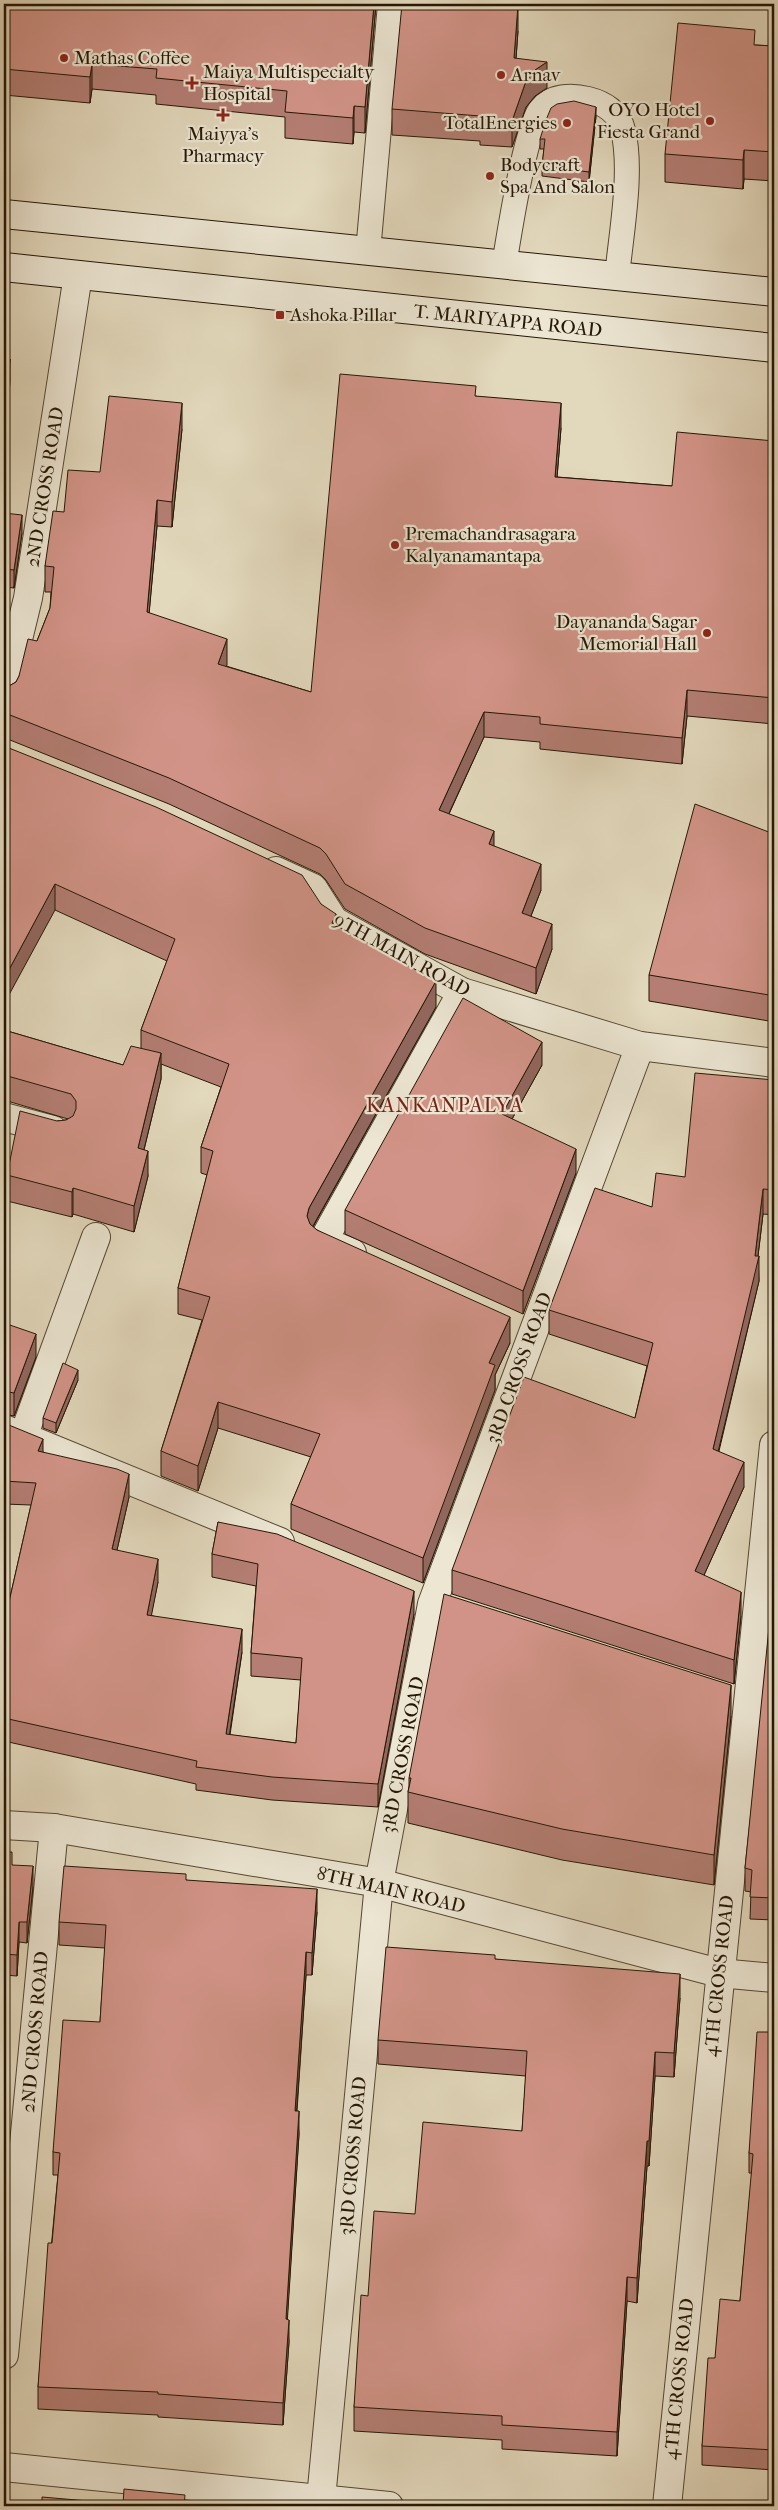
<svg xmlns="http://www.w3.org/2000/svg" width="778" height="2510" viewBox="0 0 778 2510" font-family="'IM FELL French Canon',serif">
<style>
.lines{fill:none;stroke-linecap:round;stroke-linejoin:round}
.service-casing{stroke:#544733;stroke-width:26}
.minor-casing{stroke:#544733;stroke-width:30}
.tertiary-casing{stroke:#544733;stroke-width:30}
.secondary-casing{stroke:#241705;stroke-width:30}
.service{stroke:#ece6d3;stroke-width:24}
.minor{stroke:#ece6d3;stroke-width:28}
.tertiary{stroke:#ece6d3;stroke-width:28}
.secondary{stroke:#ece6d3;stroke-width:28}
.wall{fill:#b47e74;stroke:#241705}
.shaded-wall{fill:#92675e;stroke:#241705}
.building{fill:#d19387;stroke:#241705}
.poi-dot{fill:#8f2418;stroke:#ece6d3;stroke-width:2}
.labels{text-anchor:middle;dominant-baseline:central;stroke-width:4.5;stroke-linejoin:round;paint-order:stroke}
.poi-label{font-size:19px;fill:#241705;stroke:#ece6d3;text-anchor:start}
.street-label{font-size:19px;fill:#241705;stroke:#ece6d3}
.neighbourhood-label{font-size:20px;letter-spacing:1px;fill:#7a1f14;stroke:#ece6d3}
</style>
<rect width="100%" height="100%" fill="#e2d8bc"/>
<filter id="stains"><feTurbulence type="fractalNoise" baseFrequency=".004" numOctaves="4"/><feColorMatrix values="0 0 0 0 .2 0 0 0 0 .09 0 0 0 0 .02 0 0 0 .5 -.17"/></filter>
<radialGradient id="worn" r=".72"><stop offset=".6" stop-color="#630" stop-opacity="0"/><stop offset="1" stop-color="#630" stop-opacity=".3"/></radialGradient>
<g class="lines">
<defs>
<g id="service">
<polyline points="368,252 390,4"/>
<path d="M504 265C511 224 517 182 528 142 531 132 534 119 540 110 551 95 572 95 588 99 604 103 619 112 623 130 633 172 621 233 617 277"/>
</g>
<g id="minor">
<polyline points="4,697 28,598 78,275"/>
<polyline points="276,871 313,888 334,921 462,992 640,1046 774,1063"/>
<polyline points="4,1117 53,1130"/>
<polyline points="352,1253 323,1241 462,992"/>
<polyline points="4,1429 280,1542"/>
<polyline points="23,1437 96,1237"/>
<polyline points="4,2355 54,1828"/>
<polyline points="4,2467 389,2506"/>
<polyline points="321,2499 379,1883 432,1604 640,1046"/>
<polyline points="667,2506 774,1445"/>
</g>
<polyline id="tertiary" points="4,1825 54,1828 379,1883 719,1973 774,1978"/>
<g id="secondary">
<polyline points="4,214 774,292"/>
<polyline points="4,267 774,348"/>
</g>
</defs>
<use href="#service" class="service-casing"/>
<use href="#minor" class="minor-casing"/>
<use href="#tertiary" class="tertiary-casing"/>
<use href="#secondary" class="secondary-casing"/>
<use href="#service" class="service"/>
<use href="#minor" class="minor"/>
<use href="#tertiary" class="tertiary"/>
<use href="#secondary" class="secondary"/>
</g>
<g class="wall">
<polygon points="4,4 376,4 365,133 354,132 353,144 285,138 285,117 156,104 156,95 92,89 90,103 4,95"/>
<polygon points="518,31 516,59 547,88 535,96 526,107 512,147 480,145 480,141 392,135 392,109"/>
<polygon points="755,45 774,46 774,181 744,179 743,189 665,182 665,154"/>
<polygon points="596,116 589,182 542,176 542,166 544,149 540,149 540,139"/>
<polygon points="476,396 561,428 557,477 672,486 774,441 774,724 687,716 682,764 540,749 540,742 484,737 449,814 494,846 541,890 531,916 552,949 536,994 425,954 345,909 326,880 320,874 169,804 10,740 4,740 4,686 9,686 16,682 37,641 50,608 51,592 45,592 45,566 64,512 100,472 182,429 172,527 157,526 149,613 227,665 226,666 311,692"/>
<polygon points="4,513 22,533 14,588 4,587"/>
<polygon points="4,746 321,904 336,926 436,1007 313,1227 317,1230 510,1343 495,1375 495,1390 423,1583 291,1529 291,1504 311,1457 218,1428 198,1491 161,1476 161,1451 202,1320 178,1314 178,1288 207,1175 201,1173 201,1147 221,1087 161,1064 161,1079 144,1150 148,1176 134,1232 73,1214 72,1217 7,1201 7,1175 57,1121 66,1120 68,1119 4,1100 4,1030 123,1065 141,1048 141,1030 167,961 55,910"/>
<polygon points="774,834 769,1021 649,1001 649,975"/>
<polygon points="542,1065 512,1119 576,1173 523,1314 345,1234 345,1210"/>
<polygon points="774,1080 774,1215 763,1214 758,1256 759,1281 719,1451 744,1487 704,1575 741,1616 734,1684 452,1594 452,1570 635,1418 647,1366 549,1334 549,1310 652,1207 685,1177"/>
<polygon points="4,1325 36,1357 14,1416 4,1414"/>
<polygon points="78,1380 56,1433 43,1428 43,1418"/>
<polygon points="4,1423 43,1452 129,1497 117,1550 158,1582 151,1615 242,1652 230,1735 296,1743 301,1680 251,1676 251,1653 256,1586 212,1577 212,1554 218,1522 414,1614 378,1807 272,1800 196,1790 196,1784 4,1741 4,1624 31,1505 4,1504"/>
<polygon points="774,1598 774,1920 750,1919 751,1892 745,1891 745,1868"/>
<polygon points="731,1716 714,1885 562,1860 408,1823 408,1792 409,1786 409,1778"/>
<polygon points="4,1852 12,1865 33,1887 27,1943 19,1942 17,1976 4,1975"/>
<polygon points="186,1880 317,1912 312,1975 306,1975 297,2111 299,2134 287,2320 289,2342 283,2425 158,2417 158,2415 38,2409 38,2387 58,2175 53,2175 53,2152 100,2022 105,1948 59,1945 59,1922"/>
<polygon points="495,1959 680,1998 674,2077 655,2076 649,2166 647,2166 637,2303 627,2301 617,2456 502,2449 502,2440 354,2431 354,2407 368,2296 415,2214 522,2131 526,2076 378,2064 378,2040"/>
<polygon points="774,2032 774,2470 702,2465 702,2446 715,2358 740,2301 752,2173 749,2173 749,2153"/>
</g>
<g class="shaded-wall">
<polygon points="374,4 376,4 365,133 365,107"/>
<polygon points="518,5 518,31 514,84 514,58"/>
<polygon points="547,62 547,88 535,96 526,107 512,147 512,121 526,81 535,70"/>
<polygon points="92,64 92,89 90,103 90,77"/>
<polygon points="354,106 354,132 353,144 353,118"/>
<polygon points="596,107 596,116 589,182 589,172"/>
<polygon points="744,150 744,179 743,189 743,160"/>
<polygon points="10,359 10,382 4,448 4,425"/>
<polygon points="182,403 182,429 172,527 172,502"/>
<polygon points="561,403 561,428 555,502 555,477"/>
<polygon points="157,500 157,526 147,637 147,612"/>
<polygon points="22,515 22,533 14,588 14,570"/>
<polygon points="227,639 227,665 218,689 218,664"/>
<polygon points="687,690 687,716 682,764 682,738"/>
<polygon points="484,712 484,737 439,835 439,810"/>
<polygon points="494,831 494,857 489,844"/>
<polygon points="541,864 541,890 522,939 522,913"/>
<polygon points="55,884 55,910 4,1004 4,979"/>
<polygon points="336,914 336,940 332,923"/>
<polygon points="552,924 552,949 536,994 536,968"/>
<polygon points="774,947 774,973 769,1021 769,995"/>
<polygon points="436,981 436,1007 309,1233 307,1216 309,1208"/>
<polygon points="542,1042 542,1065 502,1137 502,1114"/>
<polygon points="161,1053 161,1079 138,1174 138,1148"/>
<polygon points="576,1149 576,1173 523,1314 523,1291"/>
<polygon points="148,1151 148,1176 134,1232 134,1206"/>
<polygon points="73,1188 73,1214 72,1217 72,1192"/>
<polygon points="763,1189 763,1214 757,1264 759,1256 759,1281 713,1473 713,1449 755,1256"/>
<polygon points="510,1317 510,1343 495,1375 495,1390 423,1583 423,1558 489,1363"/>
<polygon points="36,1334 36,1357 14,1416 14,1393"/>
<polygon points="78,1370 78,1380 56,1433 56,1423"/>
<polygon points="218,1402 218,1428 198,1491 198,1466"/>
<polygon points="43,1439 43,1462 38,1451"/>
<polygon points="744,1462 744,1487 695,1595 695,1571"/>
<polygon points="129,1474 129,1497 112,1572 112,1549"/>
<polygon points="158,1559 158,1582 147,1638 147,1615"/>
<polygon points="414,1591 414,1614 378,1807 378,1784"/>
<polygon points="741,1592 741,1616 734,1684 734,1660"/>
<polygon points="242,1629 242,1652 226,1757 226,1734"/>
<polygon points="731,1685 731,1716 714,1885 714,1855"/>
<polygon points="33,1866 33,1887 27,1943 27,1922"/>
<polygon points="317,1889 317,1912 312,1975 312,1953"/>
<polygon points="19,1922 19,1942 17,1976 17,1955"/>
<polygon points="306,1952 306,1975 295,2133 295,2111"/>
<polygon points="680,1974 680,1998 674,2077 674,2053"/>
<polygon points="655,2052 655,2076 649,2166 649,2141"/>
<polygon points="299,2111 299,2134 286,2342 286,2319"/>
<polygon points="647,2141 647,2166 637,2303 637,2278"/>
<polygon points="627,2277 627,2301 617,2456 617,2432"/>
<polygon points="289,2320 289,2342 283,2425 283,2403"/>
</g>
<g class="building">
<polygon points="4,4 374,4 365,107 354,106 353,118 285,112 287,91 156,78 157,69 92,64 90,77 4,69"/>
<polygon points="402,4 503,4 518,5 514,58 547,62 535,70 526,81 512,121 480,119 480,116 392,109"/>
<polygon points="678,23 755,30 754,45 774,46 774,152 744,150 743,160 665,154"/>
<polygon points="574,101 596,107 589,172 542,166 545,139 540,139 546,120 551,108 557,104"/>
<polygon points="4,358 10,359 4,425"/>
<polygon points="340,374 476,386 475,396 561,403 555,477 672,486 677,432 774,441 774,698 687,690 682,738 540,724 540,717 484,712 439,810 494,831 489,844 541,864 522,913 552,924 536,968 425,928 345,884 326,854 320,848 169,778 10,715 4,714 4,686 9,686 16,682 19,676 28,639 37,641 50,608 54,567 45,566 53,511 64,512 68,470 100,472 109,396 182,403 172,502 157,500 147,612 227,639 218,664 311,692"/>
<polygon points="4,513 22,515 14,570 4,569"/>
<polygon points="4,746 156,807 302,875 321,904 336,914 332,923 436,981 309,1208 307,1216 310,1224 317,1230 510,1317 489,1363 495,1365 423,1558 291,1504 320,1434 218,1402 198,1466 161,1451 210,1297 178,1288 213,1151 201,1147 229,1064 141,1030 175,939 55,884 4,979"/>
<polygon points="695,804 774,834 774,947 769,995 649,975"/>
<polygon points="463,998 542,1042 502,1114 576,1149 523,1291 345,1210"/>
<polygon points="4,1030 123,1065 131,1046 161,1053 138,1148 148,1151 134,1206 73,1188 72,1192 7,1175 20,1111 57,1121 66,1120 73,1116 76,1109 76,1101 71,1094 4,1075"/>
<polygon points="695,1073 774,1080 774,1190 763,1189 755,1256 759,1256 713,1449 744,1462 695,1571 741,1592 734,1660 452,1570 524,1377 635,1418 653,1343 549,1310 595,1188 652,1207 656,1173 685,1177"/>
<polygon points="4,1323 36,1334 14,1393 4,1391"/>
<polygon points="63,1363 78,1370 56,1423 43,1418"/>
<polygon points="4,1423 43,1439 38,1451 117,1469 129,1474 112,1549 158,1559 147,1615 242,1629 226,1734 296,1743 302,1658 251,1653 258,1564 212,1554 218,1522 277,1534 414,1591 378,1784 272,1777 196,1767 197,1761 4,1718 4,1624 36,1483 4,1481"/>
<polygon points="444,1594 731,1685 714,1855 562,1829 408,1792 411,1778 409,1778"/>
<polygon points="774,1598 774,1898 750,1897 752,1870 745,1868 771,1607 773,1609"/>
<polygon points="4,1852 12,1852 12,1865 33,1866 27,1922 19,1922 17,1955 4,1954"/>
<polygon points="64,1866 186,1874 186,1880 317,1889 312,1953 306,1952 295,2111 299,2111 286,2319 289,2320 283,2403 158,2394 158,2392 38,2387 48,2243 52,2243 60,2153 53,2152 63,2020 100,2022 106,1925 59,1922"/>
<polygon points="386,1947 495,1955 495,1959 680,1974 674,2053 655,2052 649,2141 647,2141 637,2278 627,2277 617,2432 502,2425 502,2416 354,2407 361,2295 368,2296 374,2211 415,2214 423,2122 522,2131 527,2051 378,2040"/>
<polygon points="757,2032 774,2032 774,2450 702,2446 708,2358 715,2358 720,2299 740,2301 753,2154 749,2153"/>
<polygon points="124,2489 185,2495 184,2506 42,2506 42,2497 123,2504"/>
</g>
<g class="poi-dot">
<circle cx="64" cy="58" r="5"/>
<circle cx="501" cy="75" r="5"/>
<path d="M189.5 75.5h5v5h5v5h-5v5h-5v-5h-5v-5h5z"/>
<path d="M220.5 107.5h5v5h5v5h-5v5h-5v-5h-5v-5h5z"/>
<circle cx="710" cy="121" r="5"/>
<circle cx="567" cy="123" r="5"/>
<circle cx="490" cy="176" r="5"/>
<rect x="275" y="310" width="10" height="10" rx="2.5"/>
<circle cx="395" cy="545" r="5"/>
<circle cx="707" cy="633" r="5"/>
</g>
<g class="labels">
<g class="poi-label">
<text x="74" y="58">Mathas Coffee</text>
<text x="203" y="72">Maiya Multispecialty<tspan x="203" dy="22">Hospital</tspan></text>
<text x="511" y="75">Arnav</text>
<text x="700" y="110" text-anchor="end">OYO Hotel<tspan x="700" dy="22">Fiesta Grand</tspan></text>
<text x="557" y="123" text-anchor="end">TotalEnergies</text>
<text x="223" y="134" text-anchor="middle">Maiyya's<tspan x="223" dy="22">Pharmacy</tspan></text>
<text x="500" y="165">Bodycraft<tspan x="500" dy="22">Spa And Salon</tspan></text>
<text x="290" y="315">Ashoka Pillar</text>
<text x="405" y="534">Premachandrasagara<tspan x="405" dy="22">Kalyanamantapa</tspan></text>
<text x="697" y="622" text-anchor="end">Dayananda Sagar<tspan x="697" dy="22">Memorial Hall</tspan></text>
</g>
<g class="street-label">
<text transform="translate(508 321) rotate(6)">T. MARIYAPPA ROAD</text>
<text transform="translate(45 487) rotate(-81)">2ND CROSS ROAD</text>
<text transform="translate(402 955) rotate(29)">9TH MAIN ROAD</text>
<text transform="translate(519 1368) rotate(-70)">3RD CROSS ROAD</text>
<text transform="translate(403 1755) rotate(-79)">3RD CROSS ROAD</text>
<text transform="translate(391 1890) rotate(13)">8TH MAIN ROAD</text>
<text transform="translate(719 1976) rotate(-84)">4TH CROSS ROAD</text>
<text transform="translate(35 2032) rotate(-85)">2ND CROSS ROAD</text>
<text transform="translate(353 2156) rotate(-85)">3RD CROSS ROAD</text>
<text transform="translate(679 2379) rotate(-84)">4TH CROSS ROAD</text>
</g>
<g class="neighbourhood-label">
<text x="445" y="1105">KANKANPALYA</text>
</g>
</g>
<rect width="778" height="2510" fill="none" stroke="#e2d8bc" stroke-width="20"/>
<rect x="5" y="5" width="768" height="2500" fill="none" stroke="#241705" stroke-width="2.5"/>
<rect x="10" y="10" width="758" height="2490" fill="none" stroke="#241705"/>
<rect width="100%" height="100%" filter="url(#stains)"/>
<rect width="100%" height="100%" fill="url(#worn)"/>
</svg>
